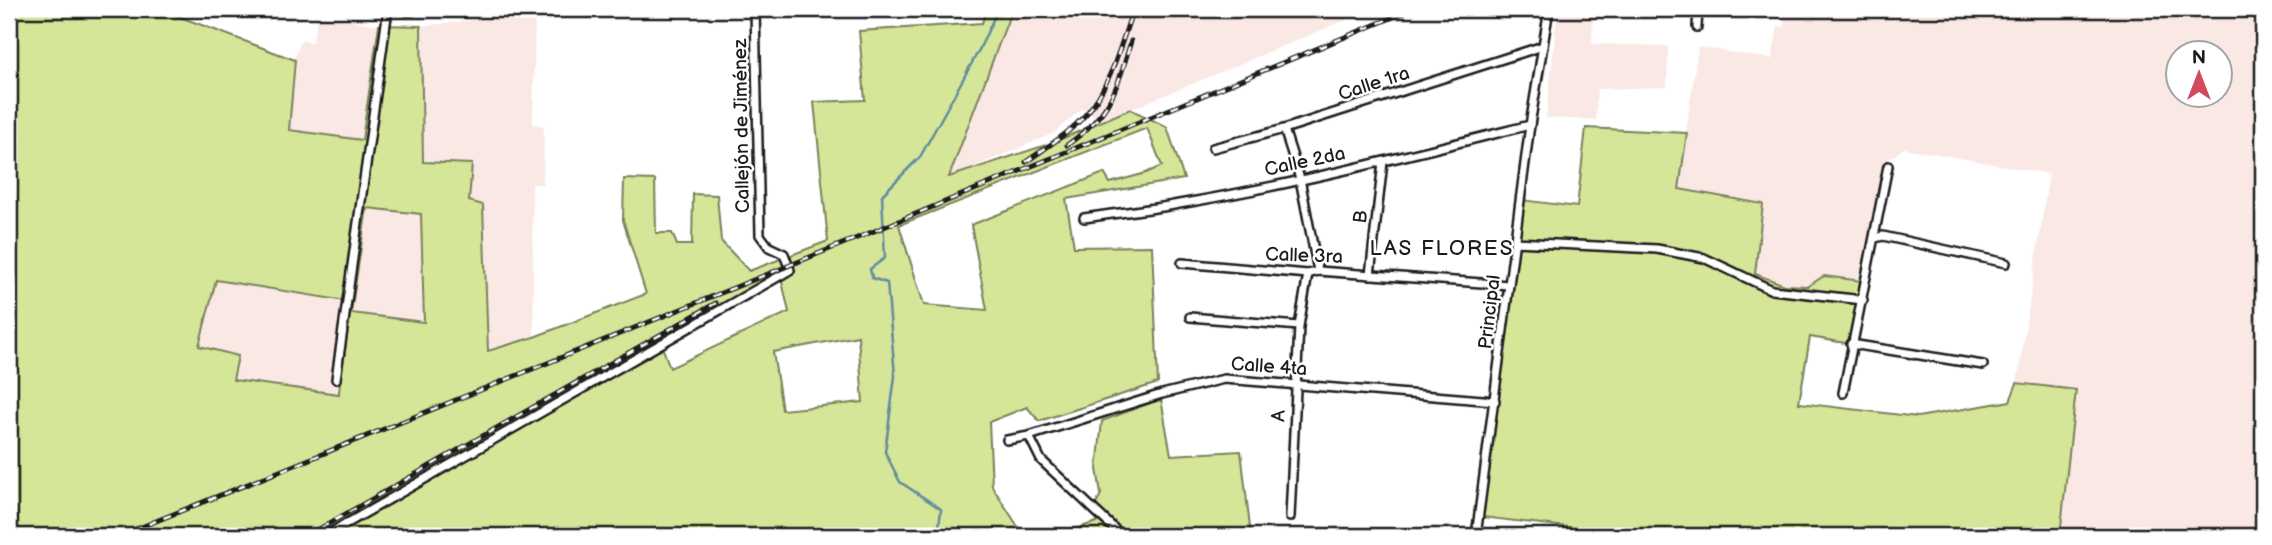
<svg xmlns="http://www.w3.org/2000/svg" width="2272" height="545" viewBox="0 0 2272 545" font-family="'Balsamiq Sans',sans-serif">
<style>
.built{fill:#fae8e5;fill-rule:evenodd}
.green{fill:#d5e699;stroke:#78815a;stroke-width:2;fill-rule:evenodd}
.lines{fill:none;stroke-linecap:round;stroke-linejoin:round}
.stream{stroke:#638a9e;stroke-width:2.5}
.minor-casing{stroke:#1c1c1c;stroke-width:12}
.primary-casing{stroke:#1c1c1c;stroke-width:16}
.minor{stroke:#fff;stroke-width:7}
.primary{stroke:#fff;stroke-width:10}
.rail-casing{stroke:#1c1c1c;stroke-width:5}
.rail{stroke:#fff;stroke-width:2.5;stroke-dasharray:8;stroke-linecap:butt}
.labels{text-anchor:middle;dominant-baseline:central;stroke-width:5;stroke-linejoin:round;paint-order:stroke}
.street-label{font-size:19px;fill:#1c1c1c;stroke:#fff}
.neighbourhood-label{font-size:21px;letter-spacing:2px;fill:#1c1c1c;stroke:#fff}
</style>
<rect width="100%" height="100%" fill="#fff"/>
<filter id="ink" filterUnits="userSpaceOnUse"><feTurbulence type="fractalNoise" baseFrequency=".0143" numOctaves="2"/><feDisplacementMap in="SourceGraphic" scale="14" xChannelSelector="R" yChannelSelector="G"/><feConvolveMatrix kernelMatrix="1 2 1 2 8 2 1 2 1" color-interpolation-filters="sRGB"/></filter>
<g filter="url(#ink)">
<g class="built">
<polygon points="1012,9 1372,9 1100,122 1083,108 1052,134 948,178"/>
<polygon points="1558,9 1593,9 1592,44 1668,46 1667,87 1597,89 1596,120 1546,118"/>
<path d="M1783 9H2263V536H2060L2076 391 2017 383 2049 174 1904 148 1885 162 1862 281 1825 276 1808 286 1785 285 1755 274 1678 189 1698 47 1772 59 1778 26 1785 27ZM2178 52H2220V94H2178Z"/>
<polygon points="535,13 533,124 544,126 543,184 532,184 534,337 488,352 483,205 469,201 472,164 423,162 421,26"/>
<polygon points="318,15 379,25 363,140 289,130 295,57 301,40 312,42"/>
<polygon points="367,208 421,214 424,323 351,313"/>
<polygon points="216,279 346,301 339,394 232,379 199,347"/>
</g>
<g class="green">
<path d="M9 9H159L295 60 289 130 362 140 379 25 421 26 423 162 472 164 469 201 483 205 488 351 534 337 646 294 623 220 624 179 655 180 656 233H672L677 245H692L693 194 717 195 721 241 749 271 828 241 814 102 865 100 859 31 982 23 986 9H1012L949 177 1052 143 1130 109 1167 127 1184 179 1066 199 1074 247 1152 246 1158 383 1039 421 1027 407 989 422 992 486 1024 536H9ZM1147 128 1162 166 1146 173 1110 183 1104 173 971 225 987 310 924 305 899 225ZM367 208 421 214 424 322 351 313ZM781 277 789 312 670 368 662 346ZM216 280 346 301 339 394 233 380 238 356 199 346ZM858 336 863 402 782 410 773 352Z"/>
<polygon points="1586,128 1687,133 1679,189 1763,204 1755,274 1785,285 1808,286 1824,276 1862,281 1851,344 1810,337 1799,403 1918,417 2010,401 2017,383 2076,390 2060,536 1575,536 1575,528 1482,517 1522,200 1577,207"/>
<polygon points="1161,399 1171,455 1241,451 1251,536 1053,536 1106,519 1094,509 1101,494 1097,469 1102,421"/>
</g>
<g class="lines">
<polyline class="stream" points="938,536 941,509 900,482 885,452 895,376 887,283 872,278 870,269 885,258 882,195 920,157 979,50 998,9"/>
<defs>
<g id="minor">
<polyline points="1697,27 1698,9"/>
<polyline points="1284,129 1300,179 1318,271"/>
<polyline points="1213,148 1284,129 1543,46"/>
<path d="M1084 218C1116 213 1148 210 1179 204 1297 184 1414 154 1530 125"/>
<polyline points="1875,238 1883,236 2006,263"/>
<polyline points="1514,242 1657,249 1704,258 1772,290 1863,300"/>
<polyline points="1182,263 1308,274 1318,271 1509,285"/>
<polyline points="1370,275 1383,162"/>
<polyline points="1190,317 1299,326"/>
<polyline points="1851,344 1983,365"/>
<polyline points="336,379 388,9"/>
<polyline points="1843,393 1888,166"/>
<polyline points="1029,436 1041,460 1122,536"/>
<polyline points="1007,440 1029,436 1162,394 1224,379 1495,401"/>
<polyline points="1290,517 1299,326 1308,274"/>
<polyline points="325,536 790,270 784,254 769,247 760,235 755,9"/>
<polyline points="1476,536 1530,125 1549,9"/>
</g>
<polyline id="primary" points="407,9 412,9"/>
</defs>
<use href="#minor" class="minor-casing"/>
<use href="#primary" class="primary-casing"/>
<use href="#minor" class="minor"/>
<use href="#primary" class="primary"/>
<defs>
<g id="rail">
<path d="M1067 145C1110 115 1117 90 1131 41"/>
<path d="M1026 162C1049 145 1077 129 1093 105 1113 77 1122 41 1133 9"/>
<polyline points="119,536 867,234 1413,9"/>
<polyline points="307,536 716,303"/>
</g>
</defs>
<use href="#rail" class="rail-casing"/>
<use href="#rail" class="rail"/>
</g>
</g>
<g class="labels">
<g class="street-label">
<text transform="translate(1374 84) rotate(-18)">Calle 1ra</text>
<text transform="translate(742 126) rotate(-91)">Callejón de Jiménez</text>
<text transform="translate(1305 162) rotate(-12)">Calle 2da</text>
<text transform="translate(1361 217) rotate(-83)">B</text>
<text transform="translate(1304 256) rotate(2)">Calle 3ra</text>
<text transform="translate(1490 312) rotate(-83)">Principal</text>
<text transform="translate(1269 367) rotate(4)">Calle 4ta</text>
<text transform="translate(1279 416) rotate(-87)">A</text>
</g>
<g class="neighbourhood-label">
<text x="1442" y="248">LAS FLORES</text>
</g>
</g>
<rect width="2272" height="545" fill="none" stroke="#fff" stroke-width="35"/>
<rect x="18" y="18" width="2237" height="510" fill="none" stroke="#1c1c1c" stroke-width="2.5" filter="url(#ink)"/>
<g transform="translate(2199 74)"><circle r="33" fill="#ffffff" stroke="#a4a4a4" stroke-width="2"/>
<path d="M0-5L12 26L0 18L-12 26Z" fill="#d1495b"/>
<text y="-10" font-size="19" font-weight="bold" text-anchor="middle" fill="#1c1c1c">N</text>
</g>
</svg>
